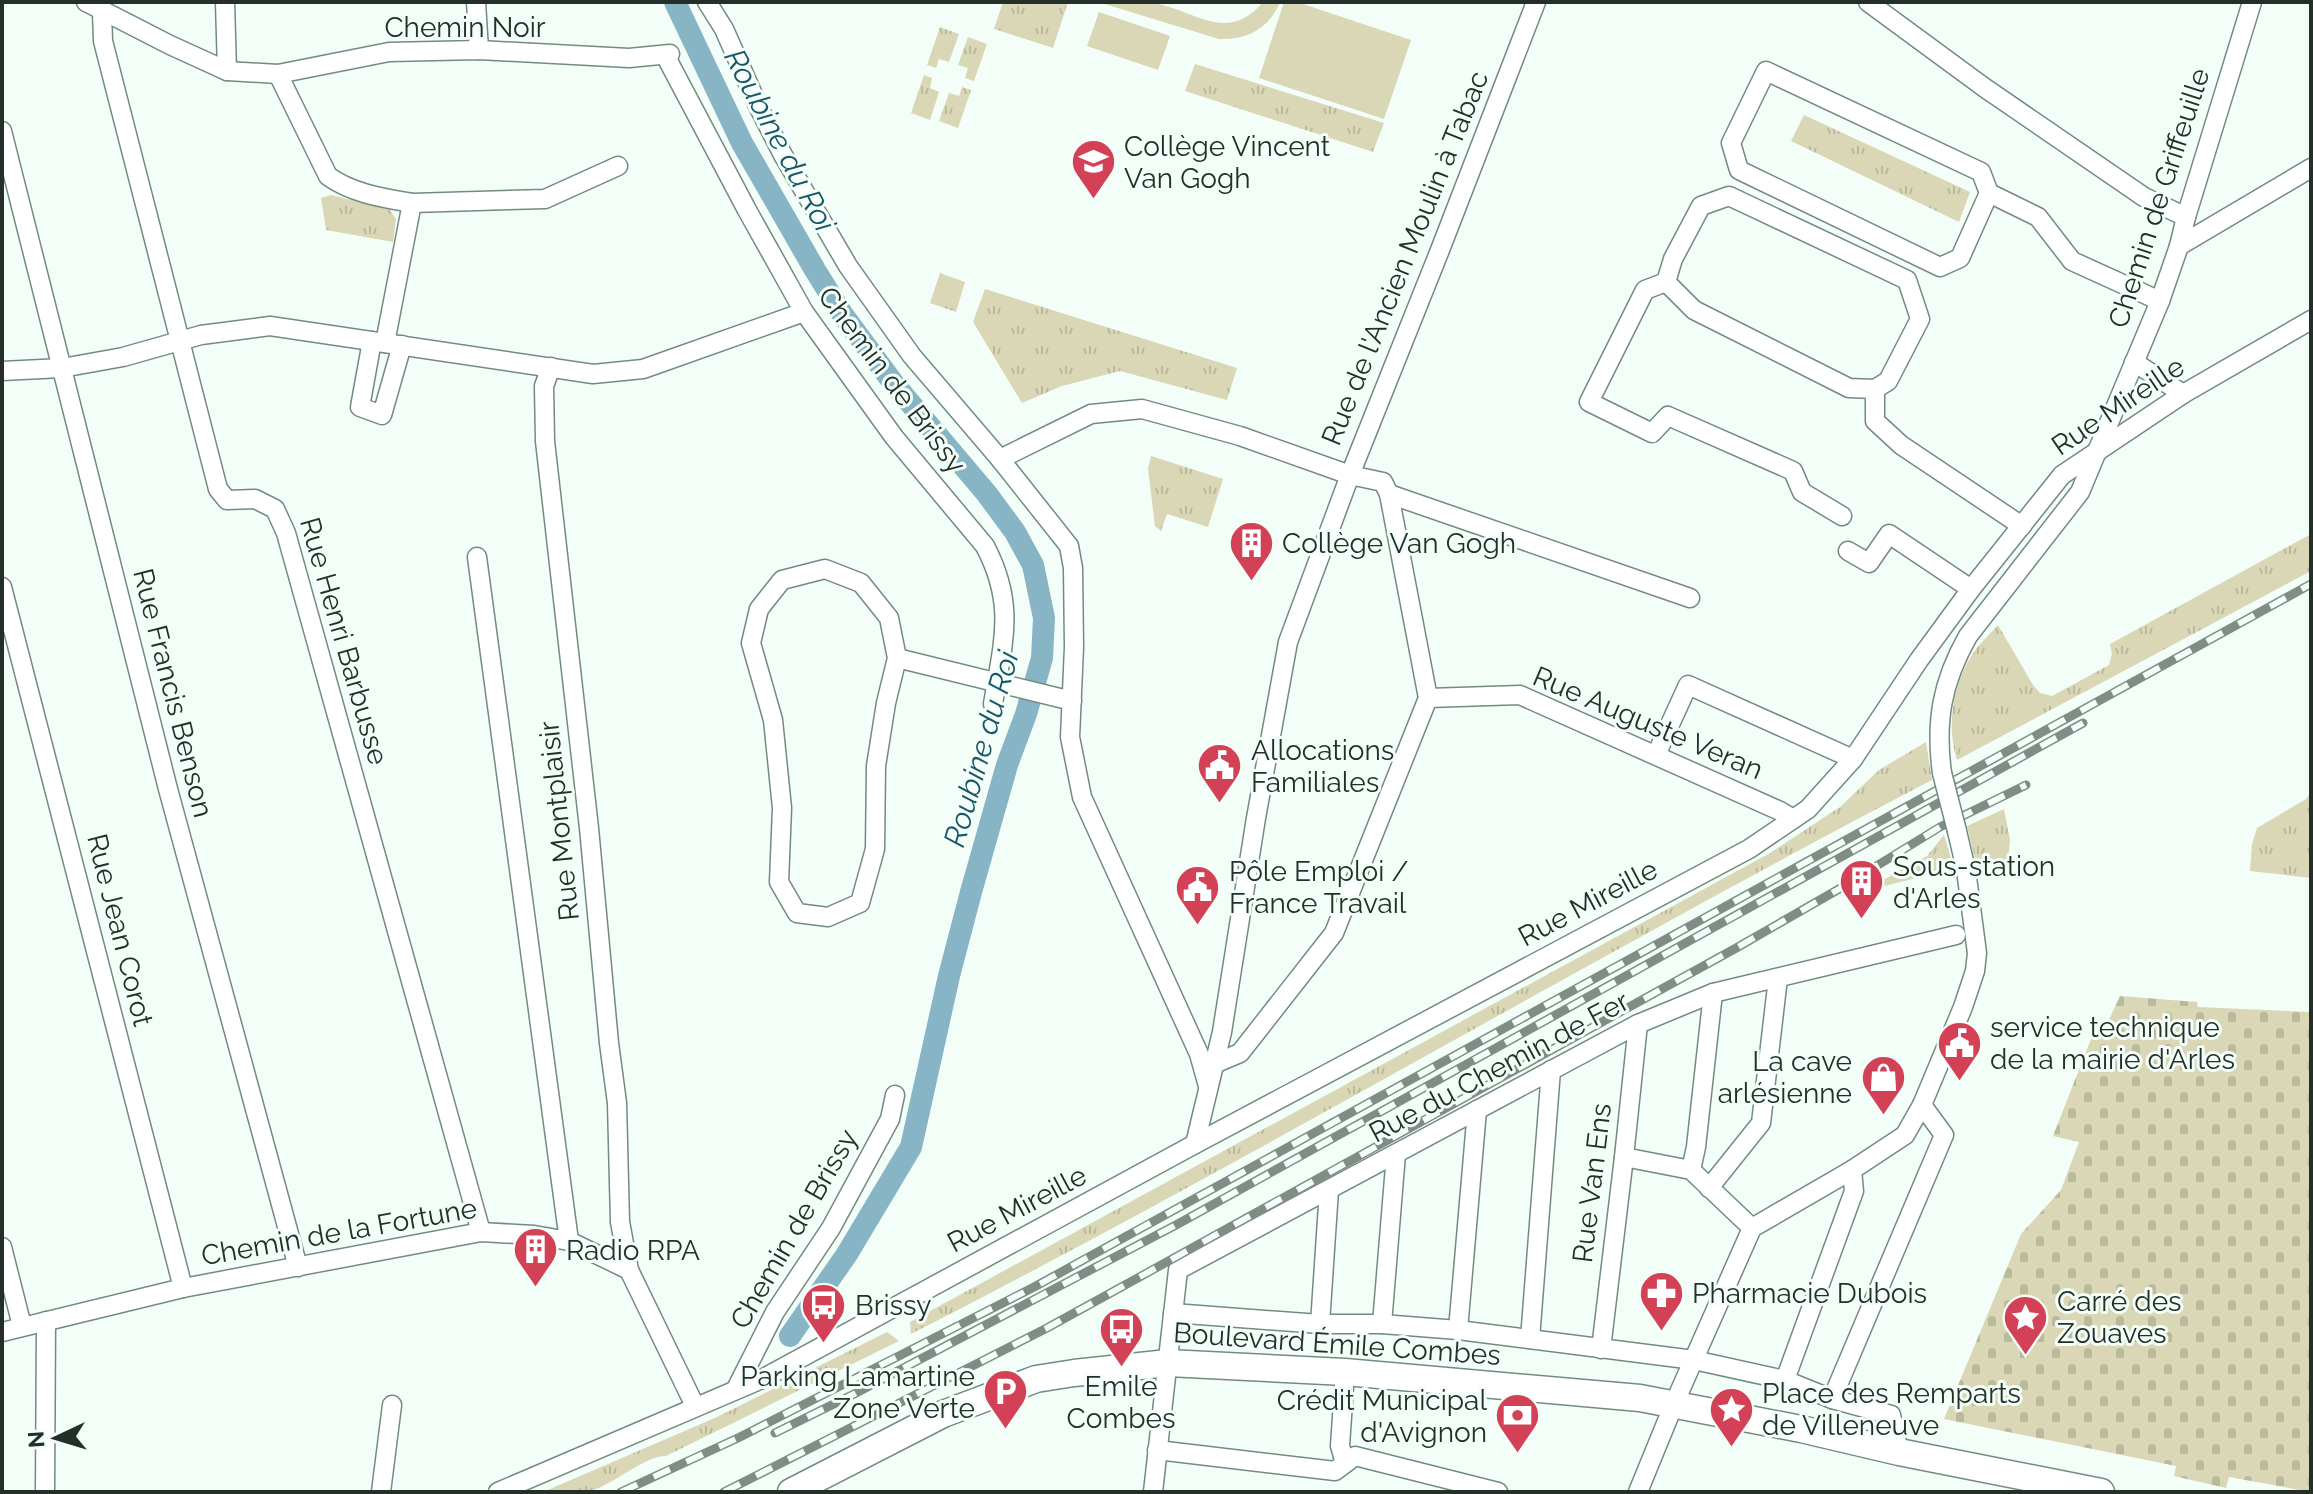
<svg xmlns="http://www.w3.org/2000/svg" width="2313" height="1494" viewBox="0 0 2313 1494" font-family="Raleway,sans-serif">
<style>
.grass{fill:url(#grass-tufts)}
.cemetery{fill:url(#cemetery-stones)}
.garden{fill:#d9d7b5}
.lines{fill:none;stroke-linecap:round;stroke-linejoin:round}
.canal{stroke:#87b5c6;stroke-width:22}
.street-casing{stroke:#738b7f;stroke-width:21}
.secondary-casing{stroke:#738b7f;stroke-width:29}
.street{stroke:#fff;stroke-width:18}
.secondary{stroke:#fff;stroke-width:26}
.rail-casing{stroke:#828c87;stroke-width:9}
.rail{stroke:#f4fef9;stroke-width:6;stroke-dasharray:18;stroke-linecap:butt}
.street-bridge-casing{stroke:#738b7f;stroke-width:21;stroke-linecap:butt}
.street-bridge{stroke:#fff;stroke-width:18}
.labels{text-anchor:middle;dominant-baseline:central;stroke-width:6;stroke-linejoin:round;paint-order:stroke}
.street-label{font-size:28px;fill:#252f2a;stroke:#f4fef9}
.poi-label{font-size:28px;fill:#252f2a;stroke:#f4fef9;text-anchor:start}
.water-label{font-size:30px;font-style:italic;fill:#195668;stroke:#f4fef9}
</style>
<defs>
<pattern id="grass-tufts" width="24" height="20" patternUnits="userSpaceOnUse" patternTransform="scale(2)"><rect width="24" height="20" fill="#d9d7b5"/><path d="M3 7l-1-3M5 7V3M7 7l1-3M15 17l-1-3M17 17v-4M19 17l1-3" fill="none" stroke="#bab99c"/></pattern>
<pattern id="cemetery-stones" width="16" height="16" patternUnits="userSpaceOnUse" patternTransform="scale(2)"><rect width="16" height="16" fill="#d9d7b5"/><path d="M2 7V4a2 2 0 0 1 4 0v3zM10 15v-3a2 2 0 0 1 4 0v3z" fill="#bab99c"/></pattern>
</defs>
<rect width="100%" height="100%" fill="#f4fef9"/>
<g class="grass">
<polygon points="1003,2 1068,2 1053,48 994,29"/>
<polygon points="940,27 959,34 949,62 939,59 936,68 927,65"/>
<polygon points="968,37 987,44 974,81 965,78 968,68 958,65"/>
<polygon points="1195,64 1384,123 1373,152 1185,91"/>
<polygon points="924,75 932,78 930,88 939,92 930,120 911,113"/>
<polygon points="962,87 971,90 958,128 939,121 949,93 959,96"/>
<polygon points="1804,115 1970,192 1959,222 1791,141"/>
<polygon points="331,195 390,210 396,219 393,242 326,230 321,198"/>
<polygon points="940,273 965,282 956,312 930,303"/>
<polygon points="985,289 1237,368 1227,400 1120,371 1062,386 1022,403 973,322"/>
<polygon points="1151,456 1223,479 1208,527 1167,514 1161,531 1155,526 1148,469"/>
<path d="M2311 534V571L1957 760C1946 727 1953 684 1972 655 1979 644 1989 635 1998 625L2033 685 2040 693 2052 696 2109 665 2112 654 2110 644Z"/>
<path d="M1926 742 1932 780C1588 959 1256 1158 911 1334L910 1322 1770 853 1840 807 1879 770Z"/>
<polygon points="2311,792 2311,878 2250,871 2252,844 2257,828 2306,799"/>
<polygon points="2004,809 2010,840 2008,862 1977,868 1967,826"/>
<polygon points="1944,835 1955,871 1928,875 1861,892 1927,856"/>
<path d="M887 1332 899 1341 666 1456C643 1456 613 1486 587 1492 573 1494 556 1492 543 1492L717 1417Z"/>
</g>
<polygon class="cemetery" points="2120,996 2197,1002 2198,1007 2311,1012 2311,1492 2229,1477 2226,1488 2174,1476 2176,1466 1944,1419 2021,1234 2061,1190 2079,1142 2053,1136 2093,1034 2101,1037"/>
<g class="garden">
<path d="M1098 2C1116 2 1137 0 1154 3 1196 11 1228 44 1263 2H1280C1269 29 1247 40 1219 39Z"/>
<polygon points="1284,2 1297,2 1411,40 1384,119 1259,78"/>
<polygon points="1099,12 1170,36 1158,70 1087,46"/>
</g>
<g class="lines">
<polyline class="canal" points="675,2 742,143 815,270 843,315 894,384 987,494 1015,532 1033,565 1044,618 1042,658 1026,714 1007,765 971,892 949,976 911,1147 847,1254 790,1336"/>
<defs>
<g id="street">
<polyline points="86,2 170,45 227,71 278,74 389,52 479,50 629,58 670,54"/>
<polyline points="225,2 227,71"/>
<polyline points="476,2 479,50"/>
<polyline points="707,2 724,29 759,108 783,155 848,266 912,356 1000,459 1069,546 1073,568 1074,647 1070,737 1082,797 1199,1054 1208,1086"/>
<polyline points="1868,2 1985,88 2144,197 2186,217"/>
<polyline points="102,12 103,41 218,489 227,500 255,499 275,509 286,533 481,1232"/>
<path d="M665 55 747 210 804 312 894 437 985 546C1016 605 1003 642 993 704"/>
<path d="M278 74 328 176C351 193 383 198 412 203L545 199 618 166"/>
<polyline points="2,131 168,789 298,1267"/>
<polyline points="1989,193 1960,258 1940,267 1739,170 1731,143 1766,71 1981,172 1989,193 2038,217 2072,261 2160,301"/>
<polyline points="2179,246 2311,168"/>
<polyline points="1666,282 1645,290 1589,402 1652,433 1668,416 1793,471 1802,492 1842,516"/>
<polyline points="372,341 360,407 382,415 402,345"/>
<polyline points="385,343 412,203"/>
<polyline points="2134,362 2183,394"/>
<polyline points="551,367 544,386 545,441 589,828 609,1043 617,1103 620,1222 629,1270"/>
<polyline points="2,371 62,368 123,357 201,335 270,326 593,374 643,369 804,312"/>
<polyline points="1875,389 1888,381 1920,319 1907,280 1729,196 1701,206 1673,259 1666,282 1694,310 1849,388 1875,389 1875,421 1901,445 2022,526"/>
<polyline points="1000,459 1091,414 1142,409 1240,436 1350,475 1383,482 1389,494 1428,698 1334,933 1240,1053 1214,1064"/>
<polyline points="1389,494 1690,598"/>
<polyline points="1848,551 1869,563 1889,534 1971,589"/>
<polyline points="477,557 569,1241"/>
<polygon points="825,569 861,583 889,618 897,658 886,703 876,766 875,849 860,903 828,917 797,913 779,882 782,808 773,720 751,643 759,609 782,580"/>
<polyline points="2,587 183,1288"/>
<polyline points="897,658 1072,701"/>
<polyline points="1428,698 1520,695 1780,811 1793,819"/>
<polyline points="1656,755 1688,685 1853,759"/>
<path d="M1942 773C1935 721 1942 682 1968 636L2080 492 2160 301 2179 246 2186 217 2252 2"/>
<polyline points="1195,1144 1222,1032 1256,818 1288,642 1350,475 1440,250 1536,2"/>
<polyline points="1624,1157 1691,1170 1752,1228"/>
<polyline points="1691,1170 1696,1147 1713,993"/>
<polyline points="1709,1188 1761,1123 1778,978"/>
<polyline points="2,1247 22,1326"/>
<polyline points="1173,1313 1320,1324 1382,1324 1458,1330 1694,1360 1785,1380 1832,1399 1891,1415 1899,1452"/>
<polyline points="1320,1324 1329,1190"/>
<polyline points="1382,1324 1396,1154"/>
<polyline points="1458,1330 1477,1110"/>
<polyline points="2,1332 183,1288 481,1232 534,1235 569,1241 629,1270 695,1406"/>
<polyline points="1530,1339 1551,1070"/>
<polyline points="1601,1349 1624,1157 1638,1024"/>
<polyline points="1785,1380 1854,1191 1852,1170"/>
<polyline points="736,1389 775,1312 831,1228 890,1119 895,1095"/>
<polyline points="1832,1399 1944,1135 1922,1105"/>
<polyline points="1157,1450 1335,1471 1355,1456 1498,1492"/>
<polyline points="1345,1463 1340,1446 1345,1372"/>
<polyline points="45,1492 46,1321"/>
<polyline points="381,1492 392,1405"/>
<polyline points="498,1492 762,1379 1195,1144 1749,849 1808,809 1853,759 1919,660 1971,589 2062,475 2183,394 2311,320"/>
<polyline points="1153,1492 1178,1270 1638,1024 1713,993 1956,935"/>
<polyline points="1638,1492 1674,1404 1752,1228 1852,1170 1905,1135 1922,1105 1963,1007 1975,971 1977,953 1966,870 1957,831"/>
</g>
<polyline id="secondary" points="791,1492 943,1414 1036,1379 1074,1373 1168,1363 1345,1372 1640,1398 1801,1429 1899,1452 2101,1492"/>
</defs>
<use href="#street" class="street-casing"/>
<use href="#secondary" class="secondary-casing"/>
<use href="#street" class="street"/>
<use href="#secondary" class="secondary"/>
<defs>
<g id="rail">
<polyline points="775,1433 854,1394 1176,1225 2083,723"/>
<polyline points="621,1492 740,1437 1036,1286 2311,584"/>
<polyline points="724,1492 1047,1328 1738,947 1839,889 1940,827 2026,785"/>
</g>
</defs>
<use href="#rail" class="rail-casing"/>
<use href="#rail" class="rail"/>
<defs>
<polyline id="street-bridge" points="1942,773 1957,831"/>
</defs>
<use href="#street-bridge" class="street-bridge-casing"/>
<use href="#street-bridge" class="street-bridge"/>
</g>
<defs>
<symbol id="school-pin" viewBox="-11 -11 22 30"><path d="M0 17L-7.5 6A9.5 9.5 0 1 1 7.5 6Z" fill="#d24156" stroke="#f4fef9"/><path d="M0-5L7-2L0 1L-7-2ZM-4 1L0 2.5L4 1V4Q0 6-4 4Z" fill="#fff"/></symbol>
<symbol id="building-pin" viewBox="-11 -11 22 30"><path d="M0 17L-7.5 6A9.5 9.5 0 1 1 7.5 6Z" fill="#d24156" stroke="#f4fef9"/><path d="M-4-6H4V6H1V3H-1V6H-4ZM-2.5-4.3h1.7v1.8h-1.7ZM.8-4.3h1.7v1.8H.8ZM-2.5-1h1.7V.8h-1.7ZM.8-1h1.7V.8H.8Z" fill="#fff"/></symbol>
<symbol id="civic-pin" viewBox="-11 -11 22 30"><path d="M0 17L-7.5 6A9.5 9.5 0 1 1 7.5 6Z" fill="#d24156" stroke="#f4fef9"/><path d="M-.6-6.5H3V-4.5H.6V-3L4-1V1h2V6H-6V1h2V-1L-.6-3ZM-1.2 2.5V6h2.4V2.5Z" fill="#fff"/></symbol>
<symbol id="shop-pin" viewBox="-11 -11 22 30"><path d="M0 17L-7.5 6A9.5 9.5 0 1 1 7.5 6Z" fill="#d24156" stroke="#f4fef9"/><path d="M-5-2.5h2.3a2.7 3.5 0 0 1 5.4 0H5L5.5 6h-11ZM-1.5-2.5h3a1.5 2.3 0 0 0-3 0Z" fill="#fff"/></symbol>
<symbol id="pharmacy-pin" viewBox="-11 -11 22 30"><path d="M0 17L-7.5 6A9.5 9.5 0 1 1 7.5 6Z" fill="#d24156" stroke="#f4fef9"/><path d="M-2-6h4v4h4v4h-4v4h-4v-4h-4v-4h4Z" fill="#fff"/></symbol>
<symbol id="bus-pin" viewBox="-11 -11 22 30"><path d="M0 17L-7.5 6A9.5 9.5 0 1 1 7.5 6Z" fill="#d24156" stroke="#f4fef9"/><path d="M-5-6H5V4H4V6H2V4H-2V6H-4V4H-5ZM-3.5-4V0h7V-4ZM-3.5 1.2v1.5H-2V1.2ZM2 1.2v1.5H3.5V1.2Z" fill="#fff"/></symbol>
<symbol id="sight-pin" viewBox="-11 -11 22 30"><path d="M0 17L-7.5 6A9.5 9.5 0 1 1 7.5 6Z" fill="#d24156" stroke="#f4fef9"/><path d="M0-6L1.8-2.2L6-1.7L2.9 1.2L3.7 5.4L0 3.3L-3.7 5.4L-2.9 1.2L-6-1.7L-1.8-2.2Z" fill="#fff"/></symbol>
<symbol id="parking-pin" viewBox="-11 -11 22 30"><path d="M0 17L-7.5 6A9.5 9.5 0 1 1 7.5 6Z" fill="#d24156" stroke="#f4fef9"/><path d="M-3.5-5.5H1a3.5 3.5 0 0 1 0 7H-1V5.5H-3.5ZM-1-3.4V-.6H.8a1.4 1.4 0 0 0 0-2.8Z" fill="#fff"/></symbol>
<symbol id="bank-pin" viewBox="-11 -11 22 30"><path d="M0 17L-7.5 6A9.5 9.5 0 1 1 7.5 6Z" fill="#d24156" stroke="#f4fef9"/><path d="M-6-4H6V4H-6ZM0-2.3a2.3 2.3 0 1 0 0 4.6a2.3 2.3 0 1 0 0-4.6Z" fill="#fff"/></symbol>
</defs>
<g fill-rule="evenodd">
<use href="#school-pin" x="1068" y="136" width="51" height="69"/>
<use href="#building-pin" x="1226" y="518" width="51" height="69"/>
<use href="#civic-pin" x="1194" y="740" width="51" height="69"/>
<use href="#building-pin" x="1836" y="856" width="51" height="69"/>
<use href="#civic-pin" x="1172" y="862" width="51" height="69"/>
<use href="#civic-pin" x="1934" y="1018" width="51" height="69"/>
<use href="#shop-pin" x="1858" y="1052" width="51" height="69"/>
<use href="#building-pin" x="510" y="1224" width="51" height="69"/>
<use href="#pharmacy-pin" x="1636" y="1268" width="51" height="69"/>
<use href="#bus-pin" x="798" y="1280" width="51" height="69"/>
<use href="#sight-pin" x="2000" y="1292" width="51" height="69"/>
<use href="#bus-pin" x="1096" y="1304" width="51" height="69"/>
<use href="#parking-pin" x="980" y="1366" width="51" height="69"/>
<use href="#sight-pin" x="1706" y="1384" width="51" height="69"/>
<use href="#bank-pin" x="1492" y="1390" width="51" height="69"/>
</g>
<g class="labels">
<g class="street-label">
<text x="465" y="27">Chemin Noir</text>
<text transform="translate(2159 198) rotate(-72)">Chemin de Griffeuille</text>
<text transform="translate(1405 258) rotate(-68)">Rue de l'Ancien Moulin à Tabac</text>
<text transform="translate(892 380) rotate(53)">Chemin de Brissy</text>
<text transform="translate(2118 406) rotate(-34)">Rue Mireille</text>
<text transform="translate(344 641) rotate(74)">Rue Henri Barbusse</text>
<text transform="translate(173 693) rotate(76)">Rue Francis Benson</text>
<text transform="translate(1648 723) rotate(23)">Rue Auguste Veran</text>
<text transform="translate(559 821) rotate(-96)">Rue Montplaisir</text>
<text transform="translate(1588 903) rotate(-28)">Rue Mireille</text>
<text transform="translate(120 930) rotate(76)">Rue Jean Corot</text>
<text transform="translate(1499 1067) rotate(-28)">Rue du Chemin de Fer</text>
<text transform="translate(1592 1183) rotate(-83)">Rue Van Ens</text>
<text transform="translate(1017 1209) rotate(-28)">Rue Mireille</text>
<text transform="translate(794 1229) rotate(-60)">Chemin de Brissy</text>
<text transform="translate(339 1232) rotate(-10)">Chemin de la Fortune</text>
<text transform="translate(1337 1344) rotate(4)">Boulevard Émile Combes</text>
</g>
<g class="poi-label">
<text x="1124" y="146">Collège Vincent<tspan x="1124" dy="32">Van Gogh</tspan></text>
<text x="1282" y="543">Collège Van Gogh</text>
<text x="1251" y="750">Allocations<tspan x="1251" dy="32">Familiales</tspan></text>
<text x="1893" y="866">Sous-station<tspan x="1893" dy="32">d'Arles</tspan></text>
<text x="1229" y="871">Pôle Emploi /<tspan x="1229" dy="32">France Travail</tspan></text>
<text x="1990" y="1027">service technique<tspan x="1990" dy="32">de la mairie d'Arles</tspan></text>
<text x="1852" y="1061" text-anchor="end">La cave<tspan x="1852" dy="32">arlésienne</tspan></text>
<text x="566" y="1250">Radio RPA</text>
<text x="1692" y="1293">Pharmacie Dubois</text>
<text x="2057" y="1301">Carré des<tspan x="2057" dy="32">Zouaves</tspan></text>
<text x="855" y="1305">Brissy</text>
<text x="975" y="1376" text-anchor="end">Parking Lamartine<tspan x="975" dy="32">Zone Verte</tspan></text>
<text x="1121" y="1386" text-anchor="middle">Emile<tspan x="1121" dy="32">Combes</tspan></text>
<text x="1762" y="1393">Place des Remparts<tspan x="1762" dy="32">de Villeneuve</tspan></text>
<text x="1487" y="1400" text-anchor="end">Crédit Municipal<tspan x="1487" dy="32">d'Avignon</tspan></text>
</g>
<g class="water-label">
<text transform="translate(780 140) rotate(62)">Roubine du Roi</text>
<text transform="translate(981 749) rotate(-74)">Roubine du Roi</text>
</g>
</g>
<rect width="2313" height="1494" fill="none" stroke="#252f2a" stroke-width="8"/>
<g transform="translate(56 1438) rotate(266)" stroke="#f4fef9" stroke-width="6" paint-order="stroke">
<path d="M0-6L14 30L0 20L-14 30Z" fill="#252f2a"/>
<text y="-12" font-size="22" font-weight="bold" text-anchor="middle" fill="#252f2a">N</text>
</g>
</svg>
